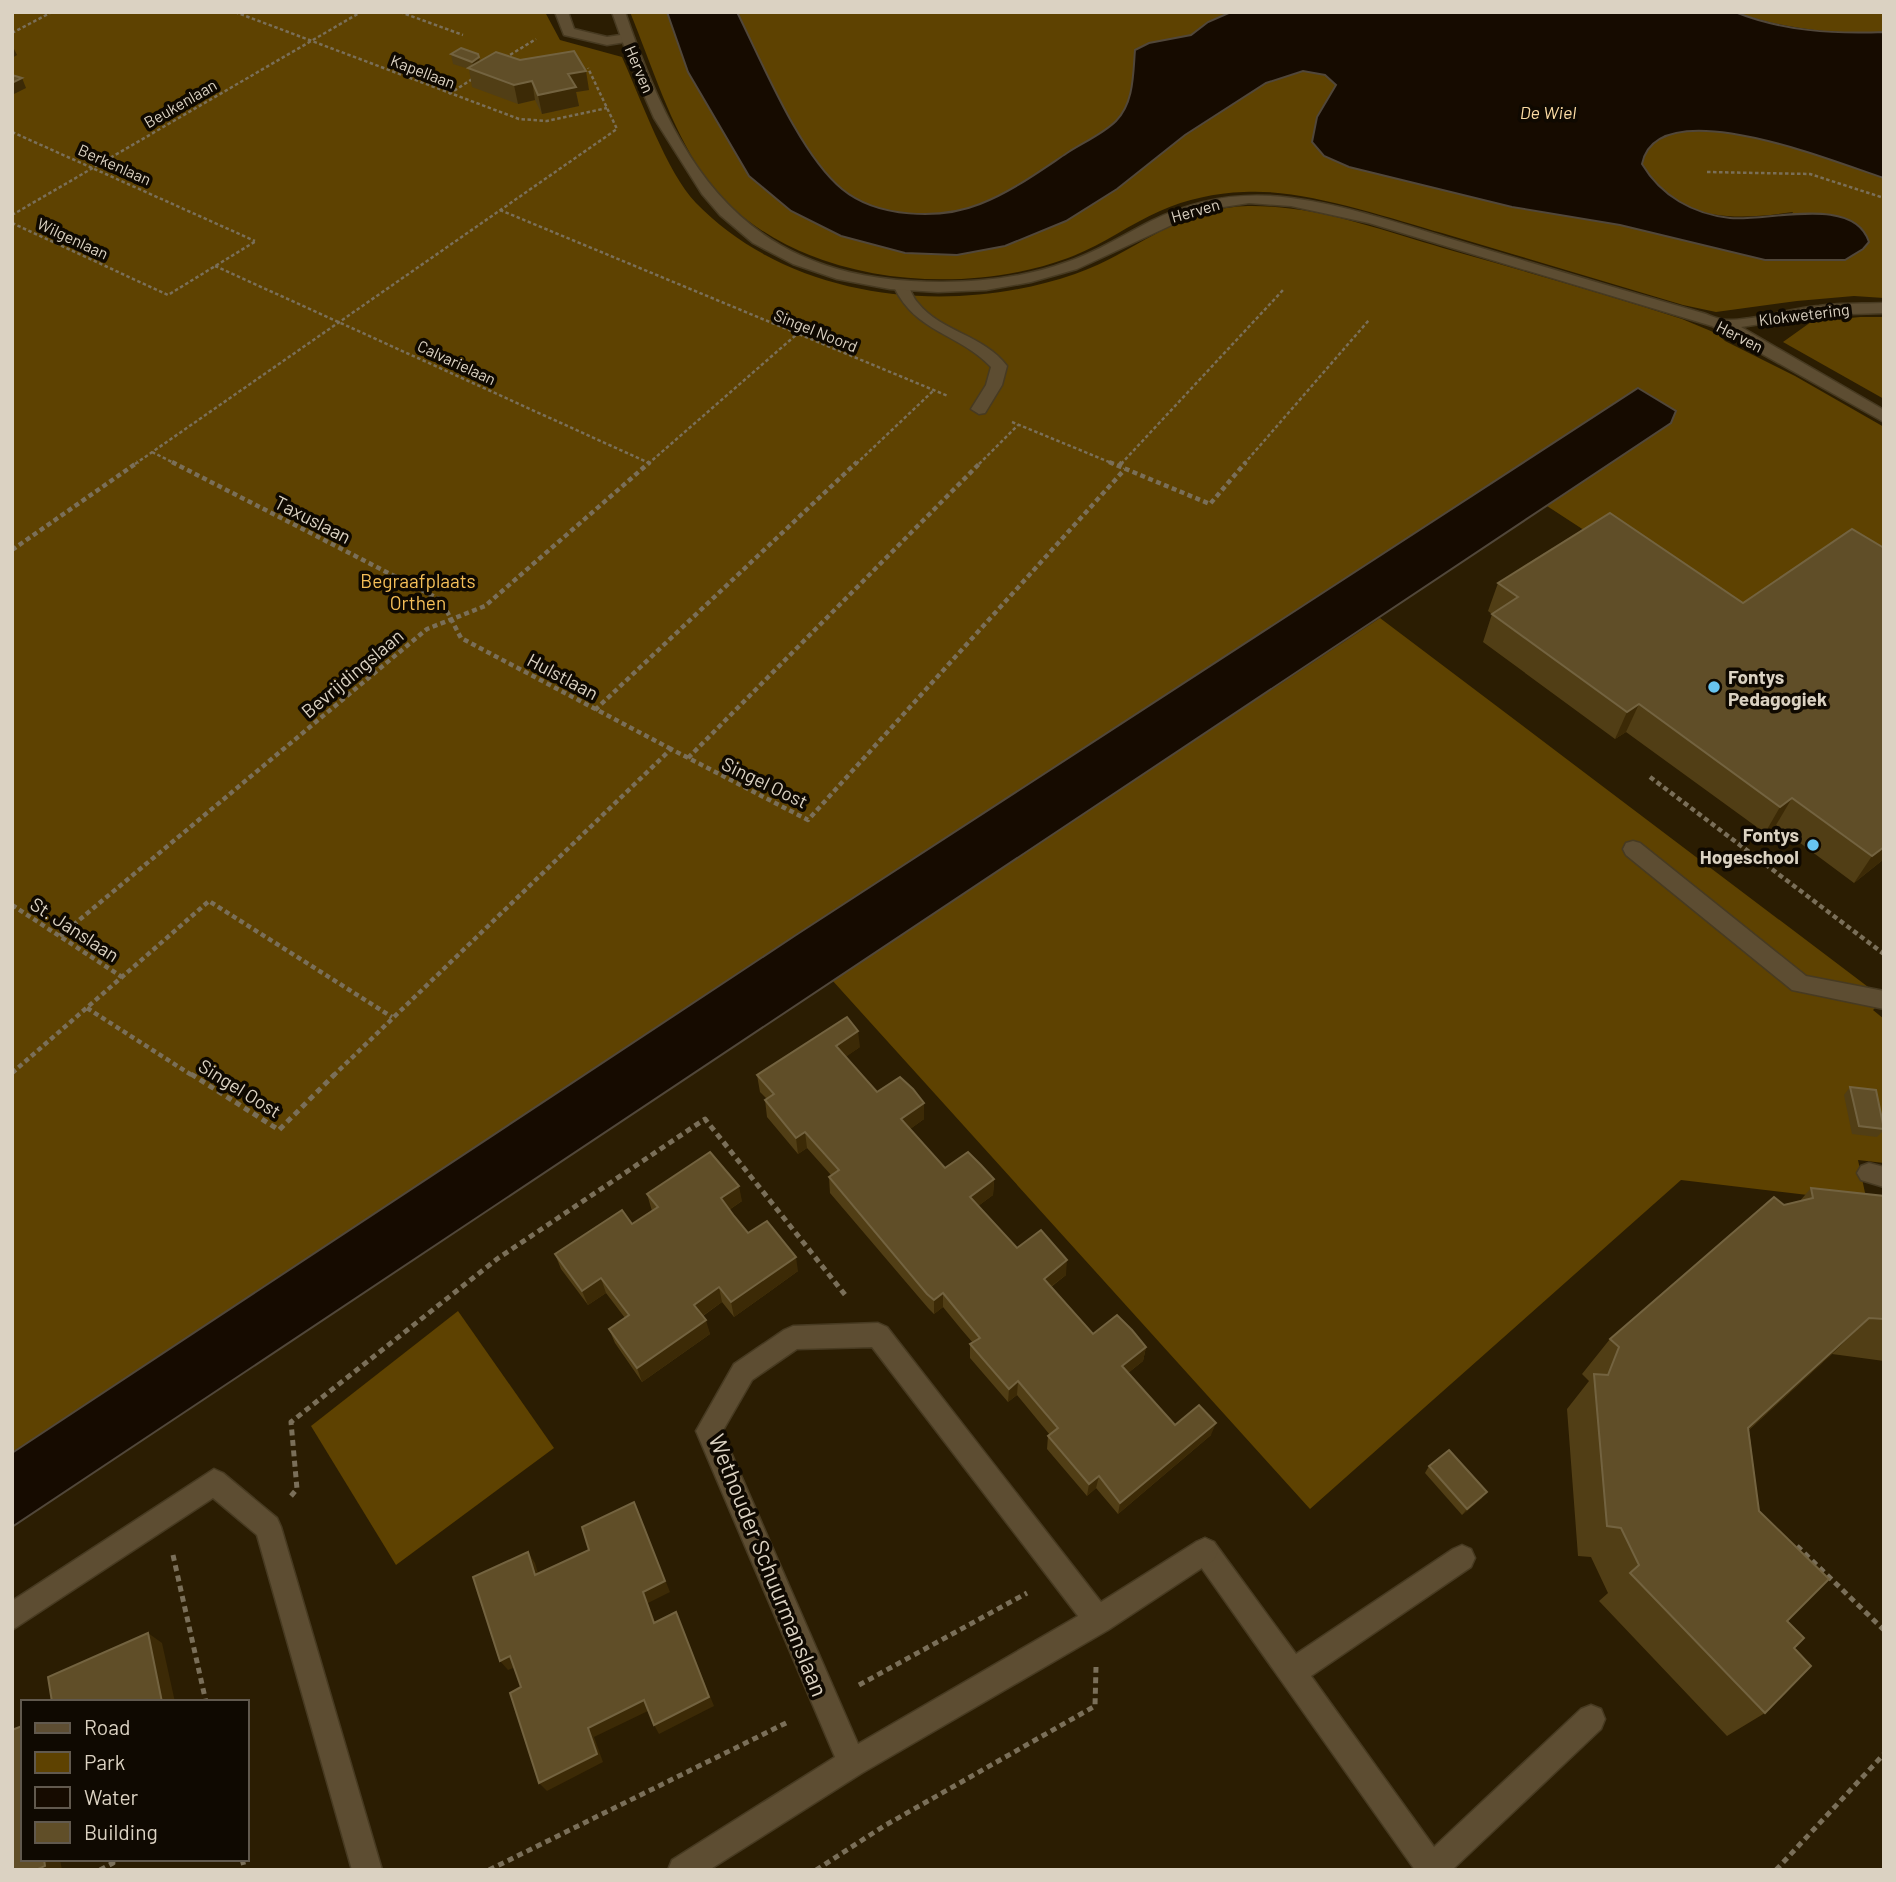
<svg xmlns="http://www.w3.org/2000/svg" width="1896" height="1882" viewBox="0 0 1896 1882" font-family="Barlow,sans-serif">
<style>
.green{fill:#5e4201}
.water{fill:#160b00;stroke:#51473a;stroke-width:2}
.lines{fill:none;stroke-linecap:round;stroke-linejoin:round}
.lane-casing{stroke:#473a21;stroke-width:3}
.street-casing{stroke:#473a21;stroke-width:3}
.path-far2{stroke:#7a6f59;stroke-width:2.5;stroke-dasharray:3.5 2.5;stroke-linecap:butt}
.path-far1{stroke:#7a6f59;stroke-width:4.5;stroke-dasharray:5 3.5;stroke-linecap:butt}
.path{stroke:#7a6f59;stroke-width:5;stroke-dasharray:6 4.5;stroke-linecap:butt}
.lane{fill:#5d4d32;fill-rule:evenodd}
.street{fill:#5d4d32;fill-rule:evenodd}
.wall{fill:#513e15}
.shaded-wall{fill:#3c2a06}
.building{fill:#604e28;stroke:#736340;stroke-width:2}
.poi-dot{fill:#68c4f0;stroke:#0f0901;stroke-width:2.5}
.labels{text-anchor:middle;dominant-baseline:central;stroke-width:7;stroke-linejoin:round;paint-order:stroke}
.far-street-label{font-size:16px;fill:#dbd2c2;stroke:#0f0901}
.far-water-label{font-size:18px;font-style:italic;fill:#fbdba3;stroke:#0f0901}
.street-label{font-size:19px;fill:#dbd2c2;stroke:#0f0901}
.park-label{font-size:19px;fill:#f5bf58;stroke:#0f0901}
.poi-label{font-size:19px;font-weight:bold;fill:#dbd2c2;stroke:#0f0901;text-anchor:start}
.near-street-label{font-size:23px;fill:#dbd2c2;stroke:#0f0901}
</style>
<rect width="100%" height="100%" fill="#2b1d02"/>
<g class="green">
<path d="M12 12H545L560 40 622 57C640 97 667 173 696 203 791 301 951 317 1075 274 1138 252 1176 208 1248 206 1315 205 1381 230 1443 248 1523 271 1603 293 1682 319L1718 334 1725 341 1795 376 1884 427V552L1731 626 1547 506 1671 423 1638 389 796 935 12 1453Z"/>
<path d="M630 12H667L688 72 749 176 791 211 957 255 1005 246 1066 221 1117 189 1185 135 1266 83 1303 71 1325 75 1337 85 1328 97 1324 156 1349 167 1512 207 1620 225 1765 260 1793 212C1733 221 1676 222 1642 164 1659 88 1838 164 1884 178V298L1854 296 1797 301 1716 312 1683 305C1603 281 1522 257 1442 233 1386 217 1301 188 1244 192 1215 193 1187 199 1160 211 1128 225 1101 246 1068 258 952 301 778 282 703 174 670 126 652 66 630 12Z"/>
<path d="M737 12H1231L1208 22 1191 35 1149 43 1135 50C1134 73 1134 103 1116 121 1103 133 1082 143 1067 153 1040 171 1011 192 980 204 940 220 877 218 842 189 800 155 762 62 737 12Z"/>
<path d="M1735 12H1884V32C1831 34 1784 29 1735 12Z"/>
<polygon points="1860,317 1884,317 1884,399 1783,342 1811,322"/>
<polygon points="1380,618 1884,999 1873,1010 1884,1019 1884,1163 1858,1160 1867,1202 1681,1180 1310,1509 832,980"/>
<polygon points="458,1311 554,1448 396,1565 311,1426"/>
</g>
<g class="water">
<path d="M667 12H737C762 62 800 155 842 189 877 218 940 220 980 204 1011 192 1040 171 1067 153 1082 143 1103 134 1116 121 1134 103 1133 74 1135 50L1149 43 1191 35 1208 22 1231 12H1735C1783 31 1832 34 1884 32V178C1839 164 1657 88 1642 164 1661 196 1693 214 1730 218 1766 222 1854 194 1869 242L1863 249 1845 260H1765L1620 225 1512 207 1349 167 1324 156 1312 142 1317 117 1336 85 1325 75 1303 71 1266 83 1185 135 1117 189 1066 221 1005 246 957 255 905 253 841 236 791 211 749 176 688 72Z"/>
<polygon points="1638,388 1676,411 1671,423 12,1527 12,1453 796,935"/>
</g>
<g class="lines">
<defs>
<g id="lane">
<polygon points="555,12 568,12 574,29 607,37 627,34 634,38 632,41 607,45 564,35"/>
<path d="M902 282 907 284C911 290 913 298 918 303 941 332 984 335 1007 366L1002 385 985 413 979 414 971 409 986 385 991 367C959 333 916 333 894 287Z"/>
<polygon points="1633,841 1640,843 1806,976 1884,991 1884,1009 1792,990 1626,855 1623,849 1626,843"/>
<polygon points="1869,1163 1884,1167 1884,1187 1861,1180 1857,1173 1861,1166"/>
<polygon points="1205,1538 1214,1542 1296,1654 1453,1549 1462,1545 1471,1549 1475,1558 1471,1567 1311,1676 1434,1847 1581,1709 1591,1705 1601,1709 1605,1719 1601,1729 1452,1870 1415,1870 1196,1560 1192,1551 1196,1542"/>
</g>
<g id="street">
<path d="M612 12H625C676 161 739 271 911 281 964 284 1018 280 1067 262 1097 252 1123 235 1151 221 1196 199 1241 191 1291 198 1345 205 1398 223 1451 239 1508 256 1566 273 1623 290 1648 297 1674 305 1699 312 1708 314 1718 320 1727 320 1751 321 1793 308 1819 306 1840 303 1862 304 1884 303V313L1820 315 1741 327 1884 410V422L1712 326 1369 223 1291 206 1249 203 1204 210 1077 269 1031 282 986 290 938 292 890 289 837 279 793 264 753 243 720 215 702 194 654 118 631 65Z"/>
<path d="M878 1323 887 1327 1101 1602 1196 1542 1205 1538 1214 1542 1218 1551 1214 1560 1108 1630 862 1773 709 1870H668L672 1860 835 1757 696 1431 734 1364 784 1330 793 1326ZM872 1347 1078 1616 858 1744 722 1432 752 1380 797 1349Z"/>
<polygon points="214,1469 223,1473 277,1518 281,1527 382,1870 352,1870 257,1535 213,1498 12,1630 12,1601"/>
</g>
</defs>
<use href="#lane" class="lane-casing"/>
<use href="#street" class="street-casing"/>
<g class="path-far2">
<polyline points="235,12 519,119 547,121 607,108"/>
<polyline points="400,12 463,35"/>
<polyline points="12,33 52,12"/>
<polyline points="505,58 536,39"/>
<polyline points="449,94 474,78"/>
<polyline points="12,132 255,241"/>
<polyline points="1707,172 1810,174 1884,198"/>
<polyline points="500,210 948,396"/>
<polyline points="12,215 361,12"/>
<polyline points="12,223 168,295 256,241"/>
<polyline points="215,266 649,463"/>
<polyline points="1012,422 1114,464"/>
<polyline points="152,452 176,464"/>
<polyline points="135,464 617,129 588,68"/>
<polyline points="648,464 796,335"/>
<polyline points="856,464 933,391"/>
<polyline points="979,464 1018,425"/>
<polyline points="1121,464 1284,289"/>
<polyline points="1244,464 1369,320"/>
</g>
<g class="path-far1">
<polyline points="172,462 441,600 461,638 671,749"/>
<polyline points="1109,462 1210,504 1246,462"/>
<polyline points="1119,466 1122,462"/>
<polyline points="12,550 138,462"/>
<polyline points="595,710 857,462"/>
<polyline points="688,758 981,462"/>
<polyline points="1650,777 1884,954"/>
<polyline points="12,905 122,977"/>
<polyline points="60,936 427,629 485,606 650,462"/>
<polyline points="87,1008 193,1076"/>
<polyline points="12,1073 209,901 392,1017"/>
<polyline points="333,1076 671,749 808,820 1125,469"/>
</g>
<g class="path">
<polyline points="191,1074 279,1130 335,1074"/>
<polyline points="291,1496 297,1489 291,1422 497,1259 705,1119 846,1296"/>
<polyline points="1797,1546 1884,1630"/>
<polyline points="173,1555 206,1702"/>
<polyline points="859,1685 1027,1593"/>
<polyline points="242,1859 245,1870"/>
<polyline points="100,1870 113,1863 112,1859"/>
<polyline points="489,1870 790,1721"/>
<polyline points="816,1870 884,1826 1095,1706 1096,1667"/>
<polyline points="1776,1870 1884,1754"/>
</g>
<use href="#lane" class="lane"/>
<use href="#street" class="street"/>
</g>
<g class="wall">
<polygon points="451,54 480,62 589,90 576,92 579,106 542,114 535,100 518,104 472,87 469,69 453,64"/>
<polygon points="1884,548 1884,859 1854,883 1776,825 1765,833 1626,732 1615,739 1483,642 1492,614 1488,611 1498,583 1743,603"/>
<polygon points="860,1047 845,1057 877,1092 924,1103 924,1119 910,1129 945,1168 994,1179 993,1195 978,1206 1017,1248 1066,1275 1051,1287 1093,1334 1146,1347 1143,1361 1128,1373 1175,1425 1211,1435 1118,1514 1096,1488 1087,1496 1047,1449 1048,1436 1050,1435 1017,1395 1008,1402 970,1358 970,1344 973,1343 961,1329 943,1307 934,1314 928,1308 830,1193 829,1177 831,1175 807,1148 798,1154 767,1117 765,1100 767,1099 760,1092 757,1075"/>
<polygon points="1850,1087 1884,1125 1884,1130 1877,1137 1852,1134 1844,1095"/>
<polygon points="1811,1188 1884,1196 1884,1361 1832,1354 1749,1430 1759,1511 1794,1648 1765,1713 1727,1736 1599,1601 1608,1593 1591,1557 1578,1556 1567,1409 1589,1381 1582,1374 1610,1339 1784,1205 1799,1202"/>
<polygon points="647,1194 742,1201 729,1210 748,1233 798,1271 734,1317 722,1302 703,1316 710,1334 642,1382 615,1343 609,1329 625,1318 606,1293 588,1305 561,1269 555,1254 632,1224 652,1211"/>
<polygon points="1429,1466 1482,1498 1462,1515 1425,1473"/>
</g>
<g class="shaded-wall">
<polygon points="12,45 17,55 12,58"/>
<polygon points="479,57 481,66 474,71 472,62"/>
<polygon points="586,71 589,90 576,92 579,106 542,114 538,95 568,74"/>
<polygon points="22,78 26,88 12,95 12,83"/>
<polygon points="532,81 535,100 518,104 514,85"/>
<polygon points="1639,704 1626,732 1615,739 1627,712"/>
<polygon points="1792,798 1776,825 1765,833 1780,807"/>
<polygon points="1884,847 1884,859 1854,883 1872,856"/>
<polygon points="858,1031 860,1047 837,1063 836,1046"/>
<polygon points="924,1103 924,1119 902,1135 901,1119"/>
<polygon points="805,1132 807,1148 798,1154 796,1138"/>
<polygon points="994,1179 993,1195 970,1212 970,1197"/>
<polygon points="739,1186 742,1201 724,1213 721,1198"/>
<polygon points="796,1257 798,1271 734,1317 731,1302"/>
<polygon points="1067,1260 1066,1275 1042,1293 1044,1279"/>
<polygon points="601,1278 606,1293 588,1305 582,1291"/>
<polygon points="719,1287 722,1302 698,1319 694,1305"/>
<polygon points="943,1293 943,1307 934,1314 934,1300"/>
<polygon points="1869,1318 1832,1354 1714,1461 1748,1428"/>
<polygon points="706,1320 710,1334 642,1382 637,1368"/>
<polygon points="1146,1347 1143,1361 1119,1380 1122,1366"/>
<polygon points="1018,1381 1017,1395 1008,1402 1009,1389"/>
<polygon points="1216,1423 1211,1435 1118,1514 1120,1503"/>
<polygon points="1099,1476 1096,1488 1087,1496 1089,1484"/>
<polygon points="1487,1492 1482,1498 1462,1515 1467,1509"/>
<polygon points="634,1502 670,1592 648,1603 659,1633 654,1623 643,1592"/>
<polygon points="528,1552 535,1563 542,1586 535,1575"/>
<polygon points="676,1612 714,1706 659,1734 654,1725"/>
<polygon points="148,1633 162,1643 175,1702 162,1702"/>
<polygon points="510,1656 518,1666 508,1670 500,1661"/>
<polygon points="644,1700 650,1710 594,1737 603,1762 547,1791 539,1783 588,1728"/>
<polygon points="44,1859 60,1859 62,1870 36,1870"/>
</g>
<g class="building">
<polygon points="461,48 478,54 479,57 472,62 451,54"/>
<polygon points="574,51 586,71 568,74 576,87 538,95 532,81 514,85 468,68 496,52 520,60"/>
<polygon points="12,75 22,78 12,83"/>
<polygon points="1610,513 1743,603 1852,529 1884,548 1884,847 1872,856 1792,798 1780,807 1639,704 1627,712 1492,614 1518,597 1498,583"/>
<polygon points="847,1017 858,1031 836,1046 877,1092 900,1077 913,1089 924,1103 901,1119 945,1168 968,1152 981,1165 994,1179 970,1197 1017,1248 1041,1230 1067,1260 1044,1279 1093,1334 1117,1315 1132,1330 1146,1347 1122,1366 1175,1425 1199,1405 1216,1423 1120,1503 1099,1476 1089,1484 1048,1436 1058,1428 1018,1381 1009,1389 970,1344 980,1338 961,1315 943,1293 934,1300 927,1294 829,1177 839,1170 805,1132 796,1138 765,1100 774,1094 757,1075"/>
<polygon points="1850,1087 1876,1090 1884,1129 1859,1126"/>
<polygon points="710,1152 739,1186 721,1198 734,1216 748,1233 767,1221 796,1257 731,1302 719,1287 694,1305 706,1320 637,1368 609,1329 629,1315 601,1278 582,1291 555,1254 622,1210 632,1224 658,1207 647,1194"/>
<polygon points="1811,1188 1884,1196 1884,1319 1869,1318 1748,1428 1759,1511 1829,1579 1787,1621 1804,1638 1794,1648 1811,1666 1765,1713 1630,1573 1639,1565 1621,1528 1607,1526 1594,1374 1608,1375 1619,1347 1610,1339 1774,1197 1784,1205 1813,1198"/>
<polygon points="1449,1450 1487,1492 1467,1509 1429,1466"/>
<polygon points="634,1502 665,1581 643,1592 654,1623 676,1612 709,1697 654,1725 644,1700 588,1728 597,1754 539,1783 510,1693 521,1687 510,1656 500,1661 473,1577 528,1552 535,1575 589,1550 582,1527"/>
<polygon points="148,1633 162,1702 52,1702 48,1677"/>
<polygon points="22,1726 23,1859 44,1859 45,1866 36,1870 12,1870 12,1730"/>
</g>
<g class="poi-dot">
<circle cx="1714" cy="687" r="7"/>
<circle cx="1813" cy="845" r="7"/>
</g>
<g class="labels">
<g class="far-street-label">
<text transform="translate(640 69) rotate(67)">Herven</text>
<text transform="translate(423 71) rotate(21)">Kapellaan</text>
<text transform="translate(180 103) rotate(-30)">Beukenlaan</text>
<text transform="translate(115 164) rotate(24)">Berkenlaan</text>
<text transform="translate(1195 210) rotate(-16)">Herven</text>
<text transform="translate(73 238) rotate(25)">Wilgenlaan</text>
<text transform="translate(1804 314) rotate(-7)">Klokwetering</text>
<text transform="translate(816 330) rotate(22)">Singel Noord</text>
<text transform="translate(1740 336) rotate(27)">Herven</text>
<text transform="translate(457 362) rotate(25)">Calvarielaan</text>
</g>
<g class="far-water-label">
<text x="1548" y="112">De Wiel</text>
</g>
<g class="street-label">
<text transform="translate(313 519) rotate(27)">Taxuslaan</text>
<text transform="translate(352 673) rotate(-40)">Bevrijdingslaan</text>
<text transform="translate(563 676) rotate(28)">Hulstlaan</text>
<text transform="translate(765 782) rotate(26)">Singel Oost</text>
<text transform="translate(75 929) rotate(33)">St. Janslaan</text>
<text transform="translate(240 1088) rotate(32)">Singel Oost</text>
</g>
<g class="park-label">
<text x="418" y="580">Begraafplaats<tspan x="418" dy="22">Orthen</tspan></text>
</g>
<g class="poi-label">
<text x="1728" y="676">Fontys<tspan x="1728" dy="22">Pedagogiek</tspan></text>
<text x="1799" y="834" text-anchor="end">Fontys<tspan x="1799" dy="22">Hogeschool</tspan></text>
</g>
<g class="near-street-label">
<text transform="translate(769 1565) rotate(68)">Wethouder Schuurmanslaan</text>
</g>
</g>
<rect width="1896" height="1882" fill="none" stroke="#dbd2c2" stroke-width="28"/>
<rect x="21" y="1700" width="228" height="161" fill="#0f0901" stroke="#61594e" stroke-width="2"/>
<rect x="35" y="1723" width="35" height="10" fill="#5d4d32" stroke="#61594e" stroke-width="2"/>
<text x="84" y="1735" font-size="21" fill="#dbd2c2">Road</text>
<rect x="35" y="1752" width="35" height="21" fill="#5e4201" stroke="#61594e" stroke-width="2"/>
<text x="84" y="1770" font-size="21" fill="#dbd2c2">Park</text>
<rect x="35" y="1787" width="35" height="21" fill="#160b00" stroke="#61594e" stroke-width="2"/>
<text x="84" y="1805" font-size="21" fill="#dbd2c2">Water</text>
<rect x="35" y="1822" width="35" height="21" fill="#604e28" stroke="#61594e" stroke-width="2"/>
<text x="84" y="1840" font-size="21" fill="#dbd2c2">Building</text>
</svg>
